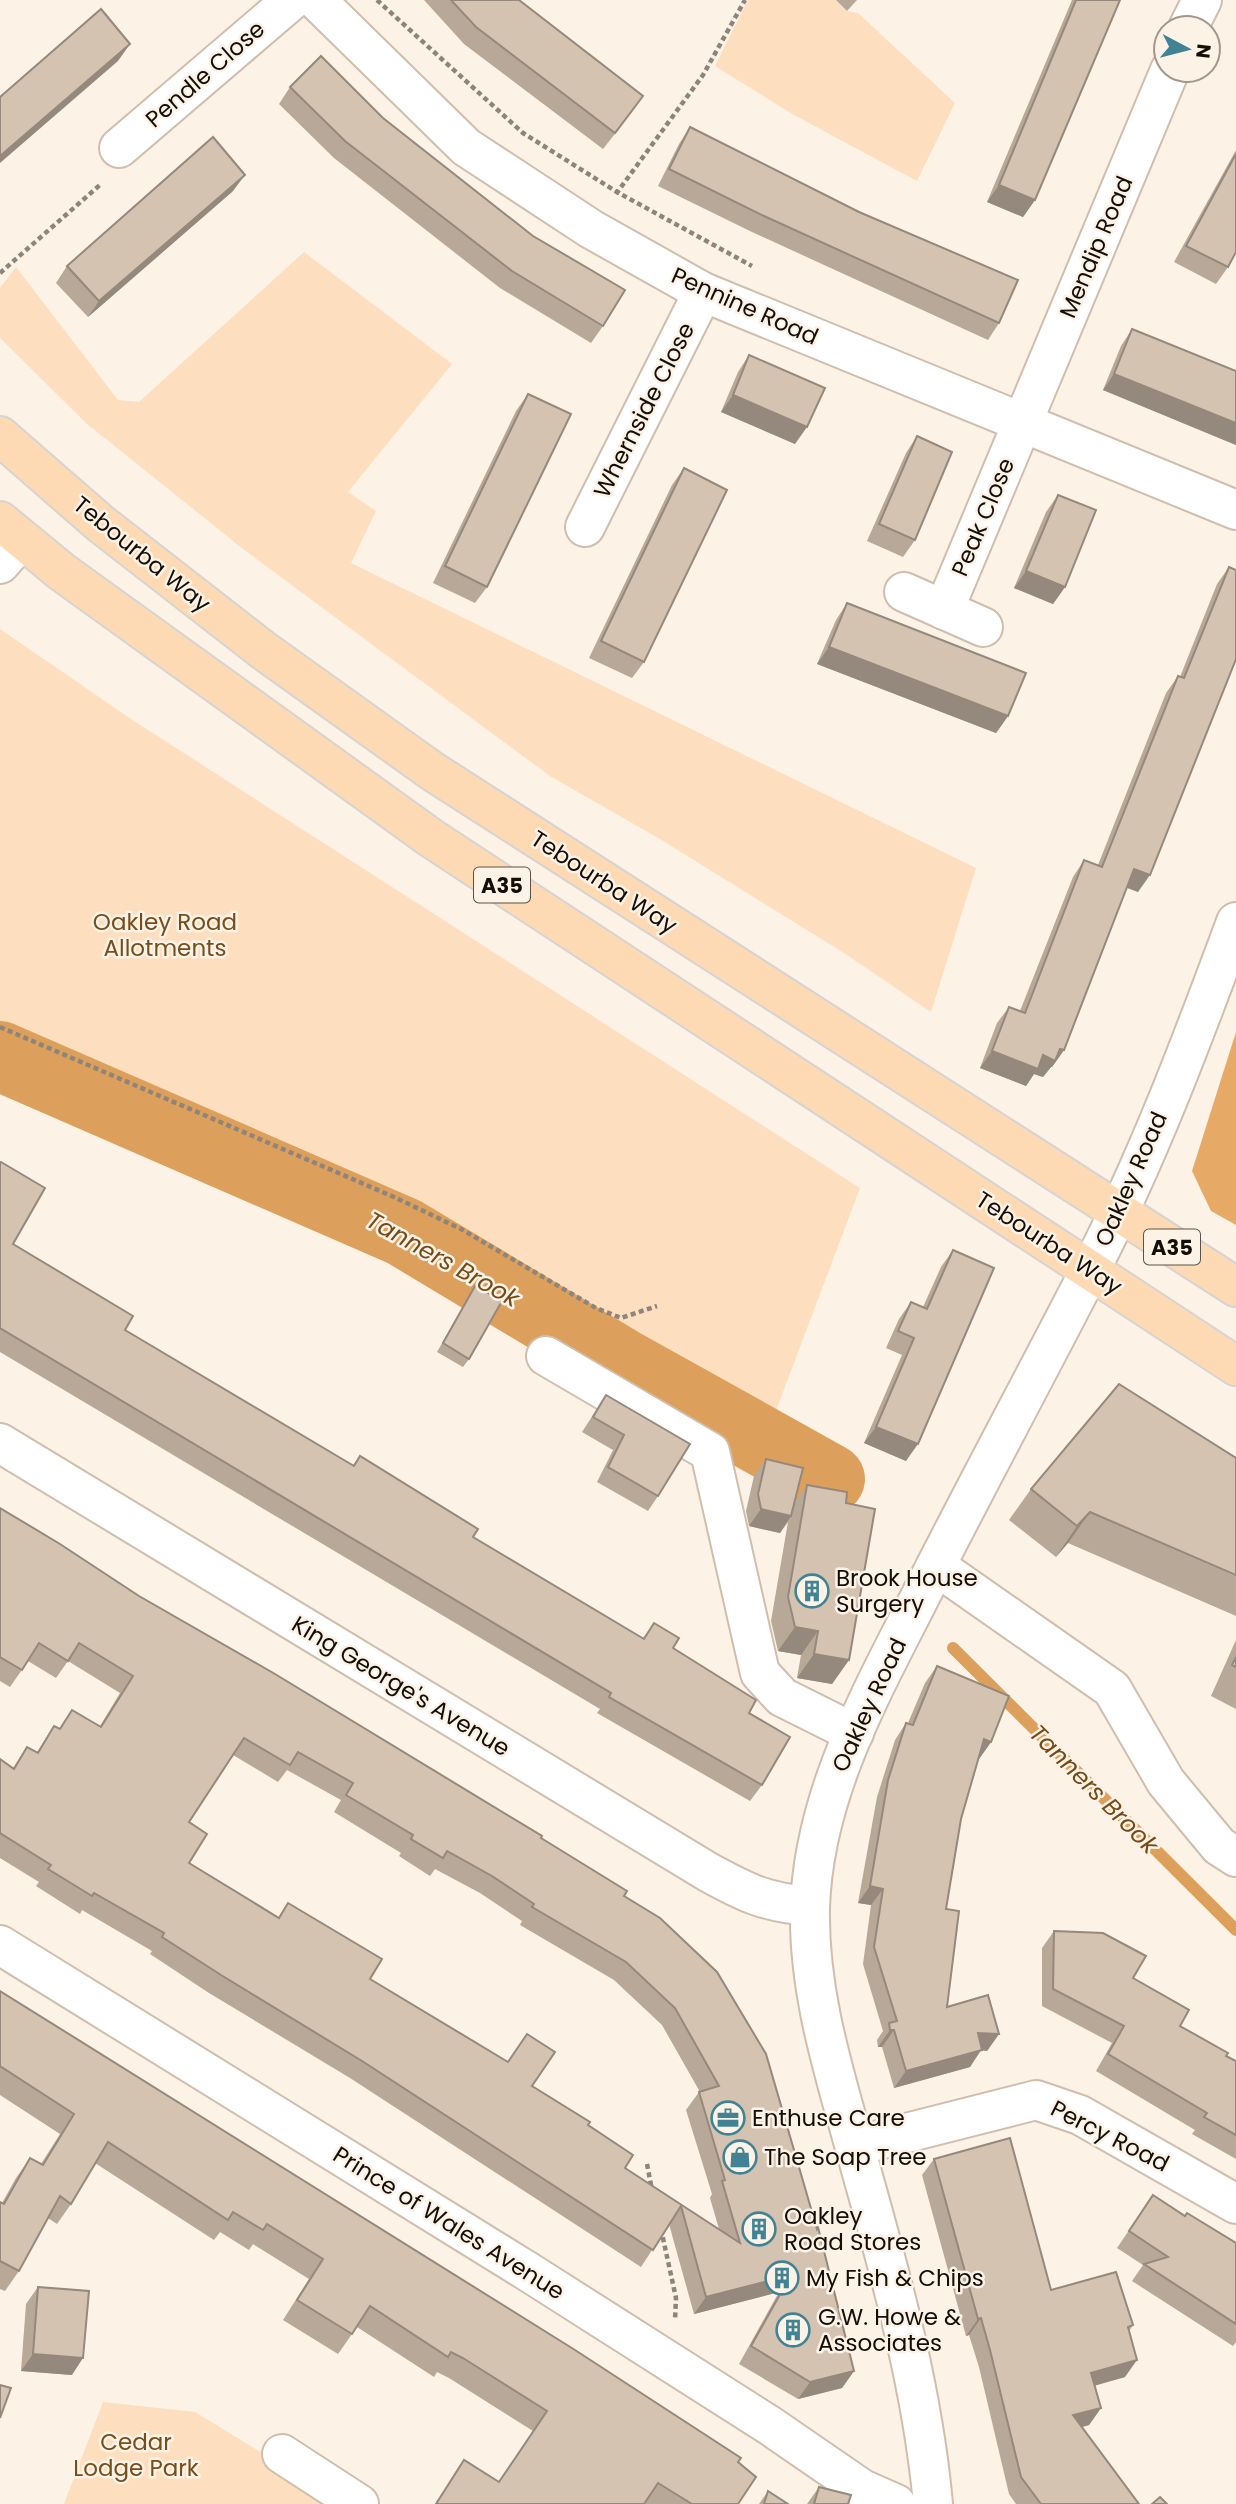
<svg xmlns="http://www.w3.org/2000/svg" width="1236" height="2504" viewBox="0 0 1236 2504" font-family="Poppins,sans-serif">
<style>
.green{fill:#fddebe}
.forest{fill:#e6aa66}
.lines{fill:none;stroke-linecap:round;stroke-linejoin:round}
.stream{stroke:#dca05c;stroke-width:12}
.river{stroke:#dca05c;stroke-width:70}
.minor-casing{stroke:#d0beac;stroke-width:42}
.major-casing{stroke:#d5d4d3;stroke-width:42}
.path{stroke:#8d847b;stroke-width:4.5;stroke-dasharray:5 3.5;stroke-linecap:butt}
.minor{stroke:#fff;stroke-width:38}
.major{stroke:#fddab3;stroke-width:38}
.wall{fill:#b7a898;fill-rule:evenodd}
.shaded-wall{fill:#95887c}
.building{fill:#d5c3b1;stroke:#95887c;stroke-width:2;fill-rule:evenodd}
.labels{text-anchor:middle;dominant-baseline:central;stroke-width:5;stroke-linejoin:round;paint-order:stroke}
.shield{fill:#fdf2e6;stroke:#5a524b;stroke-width:2}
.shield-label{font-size:21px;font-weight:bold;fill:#140e08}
.street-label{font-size:23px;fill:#140e08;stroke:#fdf2e6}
.park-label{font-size:23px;fill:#764e1c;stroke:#fdf2e6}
.poi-label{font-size:23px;fill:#140e08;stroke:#fdf2e6;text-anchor:start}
.water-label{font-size:24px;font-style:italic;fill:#734b18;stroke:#fdf2e6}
</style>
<rect width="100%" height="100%" fill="#fdf2e6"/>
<g class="green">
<polygon points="748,0 836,0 847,11 858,13 955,103 917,181 794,115 715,66"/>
<polygon points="304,252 452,364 348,492 376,511 351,563 976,868 931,1012 844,953 660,839 550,776 243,549 86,423 0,338 0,288 16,267 118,400 139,402"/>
<polygon points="0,629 131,719 860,1188 771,1424 593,1327 408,1220 0,1043"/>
<polygon points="103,2402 195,2412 346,2504 64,2504"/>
</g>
<polygon class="forest" points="1236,1032 1236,1225 1211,1211 1192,1171"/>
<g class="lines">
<polyline class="stream" points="953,1648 1236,1930"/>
<polyline class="river" points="0,1056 404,1232 622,1363 830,1479"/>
<defs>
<g id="minor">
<polyline points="316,0 466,147 591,229 703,292 1236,510"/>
<polyline points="1188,28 1202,0"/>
<polyline points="119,148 292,0"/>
<polyline points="585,527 703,292"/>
<polyline points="0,564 21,540"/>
<polyline points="904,592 983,627"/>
<polyline points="944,610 1170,70"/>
<polyline points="546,1356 710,1452 760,1673 782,1697 854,1733"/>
<path d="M0 1443 708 1872C746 1893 767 1903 810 1906"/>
<polyline points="936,1566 1112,1689 1166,1782 1219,1846 1236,1857"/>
<polyline points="0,1945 527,2271 769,2425 862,2489 896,2504"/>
<polyline points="855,2146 1036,2100 1080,2115 1236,2204"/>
<polyline points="282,2454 359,2504"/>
<path d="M933 2504C922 2382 888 2266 855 2148 833 2069 808 1990 810 1907 814 1789 876 1685 927 1583 980 1479 1035 1377 1088 1274 1147 1161 1192 1041 1236 922"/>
</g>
<g id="major">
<polyline points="0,436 101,524 263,650 432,771 1236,1287"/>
<polyline points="0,521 62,572 431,838 1236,1366"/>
</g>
</defs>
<use href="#minor" class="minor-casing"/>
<use href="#major" class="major-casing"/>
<g class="path">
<polyline points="377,0 523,133 617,192 752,266"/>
<polyline points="616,194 703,75 745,0"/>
<polyline points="0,273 101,184"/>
<polyline points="0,1027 394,1197 461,1229 596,1308 621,1318 657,1306"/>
<polyline points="647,2164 652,2190"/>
<polyline points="661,2229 676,2298 675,2320"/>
</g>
<use href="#minor" class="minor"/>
<use href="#major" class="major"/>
</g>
<g class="wall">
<polygon points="424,0 519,0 643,96 603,149 464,44"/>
<polygon points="836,0 857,0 847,11"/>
<polygon points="1072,0 1120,0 1035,200 1023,217 987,202"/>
<polygon points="290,87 383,118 603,326 591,343 500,288 334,158 279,104"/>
<polygon points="690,127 999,323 988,340 752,232 658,186 679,144"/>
<polygon points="1236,150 1236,252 1228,267 1216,284 1174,262"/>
<polygon points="233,191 88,317 56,283 67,266"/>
<polygon points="1132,329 1236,371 1236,445 1103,390 1121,346"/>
<polygon points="749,355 795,444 721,412 738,372"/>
<polygon points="528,394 487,587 475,603 433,583 516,411"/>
<polygon points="917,436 915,540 903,557 867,541 906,453"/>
<polygon points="684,468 644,662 632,678 589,658 672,485"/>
<polygon points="1058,495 1065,587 1053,604 1014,588 1046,512"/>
<polygon points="1229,567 1138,892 1127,888 1064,1050 1052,1067 1051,1067 1043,1077 1034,1074 1026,1086 980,1068 997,1023 1009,1007 1020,1011 1073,877 1084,860 1098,865 1166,693 1178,676 1180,677 1217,584"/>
<polygon points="847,603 1008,716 996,733 817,664 836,620"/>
<polygon points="0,1163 13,1244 125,1330 353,1465 360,1456 473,1537 643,1638 654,1623 673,1648 749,1713 762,1785 750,1801 597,1713 600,1709 0,1352"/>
<polygon points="953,1250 906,1461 864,1443 902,1355 886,1348 899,1319 911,1302 923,1307 941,1267"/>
<polygon points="475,1286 469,1359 463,1367 437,1352"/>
<polygon points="606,1395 658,1496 648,1511 597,1482 613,1450 582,1432"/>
<polygon points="1236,1458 1236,1616 1068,1543 1056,1557 1009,1520 1031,1489"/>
<polygon points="766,1459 795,1502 807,1485 846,1503 849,1660 832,1684 797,1678 801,1655 778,1651 771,1621 788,1522 780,1533 749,1526 746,1511 754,1476"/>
<path d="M0 1508 139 1596 541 1838 624 1896 660 1918 854 2371 842 2388 798 2399 739 2364 779 2292 694 2314 669 2224 641 2267 350 2078 209 1993 150 1954 152 1951 82 1910 80 1914 36 1886 39 1882 0 1858V1759L13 1768 27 1747 37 1752 54 1726 59 1729 72 1710 100 1726 120 1693 68 1661 56 1678 28 1661 10 1687 0 1681ZM233 1755 278 1782 287 1770 341 1800 334 1812 401 1853 399 1856 430 1876 435 1869 480 1893 522 1921 520 1925 614 1980 662 2025 700 2092H699L686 2110 712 2194 710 2198 719 2229 625 2168 588 2125 532 2086 370 1979 288 1903 278 1918 189 1863V1822Z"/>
<polygon points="1236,1640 1236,1709 1211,1696"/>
<polygon points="937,1666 991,1742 979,1759 961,1819 946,1909 947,2007 999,2034 987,2051 981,2050 970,2067 894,2088 882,2047 878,2047 877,2040 883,2031 863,1964 871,1905 858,1903 877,1797 895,1740 906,1723 908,1723 925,1683"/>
<polygon points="1054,1931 1133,1978 1180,2026 1236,2061 1236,2159 1192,2134 1195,2130 1096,2071 1112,2043 1042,2006 1042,1948"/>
<polygon points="0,1991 738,2462 738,2504 435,2504 464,2460 499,2482 533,2431 449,2378 437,2372 434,2377 357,2327 338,2354 283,2320 309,2279 253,2244 249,2250 220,2232 214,2240 95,2163 71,2204 57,2224 48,2218 19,2271 5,2291 0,2289 0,2202 2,2203 16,2178 30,2158 41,2164 60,2134 0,2095"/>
<polygon points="934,2159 1051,2290 1133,2325 1129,2331 1125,2377 1095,2385 1101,2408 1089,2425 1082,2427 1139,2504 1016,2504 1009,2494 979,2367 969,2335 966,2336 922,2175"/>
<polygon points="1153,2195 1185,2216 1236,2243 1236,2342 1233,2346 1132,2281 1143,2265 1117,2248"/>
<polygon points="38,2287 72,2375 21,2371 26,2304"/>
<polygon points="819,2487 848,2504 849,2504 807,2504"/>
<polygon points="768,2491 788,2504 759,2504"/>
</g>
<g class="shaded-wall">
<polygon points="130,44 118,61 0,163 0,156"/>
<polygon points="643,96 631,113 603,149 615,133"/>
<polygon points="245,175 233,191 88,317 99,301"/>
<polygon points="999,185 1035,200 1023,217 987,202"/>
<polygon points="1114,374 1236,423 1236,445 1103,390"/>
<polygon points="733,395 807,427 795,444 721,412"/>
<polygon points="1026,571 1065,587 1053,604 1014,588"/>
<polygon points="829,647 1008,716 996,733 817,664"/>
<polygon points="1134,869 1150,875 1138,892 1123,886"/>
<polygon points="1060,1049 1064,1050 1052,1067 1051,1067 1043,1077 1034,1074 1026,1086 980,1068 992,1051 1043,1055"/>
<polygon points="876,1427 918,1444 906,1461 864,1443"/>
<polygon points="761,1509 791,1516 780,1533 749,1526"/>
<polygon points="1090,1512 1068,1543 1056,1557 1077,1526"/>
<polygon points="795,1627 818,1631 801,1655 778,1651"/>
<polygon points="814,1654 849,1660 832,1684 797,1678"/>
<polygon points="984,1739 991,1742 979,1759"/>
<polygon points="870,1886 883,1889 871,1905 858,1903"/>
<polygon points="890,2030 894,2030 882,2047 878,2047"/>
<polygon points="978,2033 999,2034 987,2051 981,2050 970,2067 894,2088 906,2071"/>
<polygon points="791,2275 779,2292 694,2314 706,2297"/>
<polygon points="981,2318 969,2335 966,2336 978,2319"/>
<polygon points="33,2354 83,2358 72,2375 21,2371"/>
<polygon points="1137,2360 1125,2377 1080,2390 1091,2373"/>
<polygon points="854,2371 842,2388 798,2399 810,2382"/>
<polygon points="1101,2408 1089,2425 1062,2432 1073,2415"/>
</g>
<g class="building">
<polygon points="451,0 519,0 643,96 615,133 476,27"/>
<polygon points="1076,0 1120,0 1035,200 999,185"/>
<polygon points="101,9 130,44 0,156 0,97"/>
<polygon points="321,56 383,118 533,236 625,290 603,326 512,271 345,141 290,87"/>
<polygon points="690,127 859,212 1018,280 999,323 764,216 669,169"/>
<polygon points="213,137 245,175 99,301 67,266"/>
<polygon points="1236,154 1236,252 1228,267 1186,246"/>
<polygon points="1132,329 1236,371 1236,423 1114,374"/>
<polygon points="749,355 825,388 807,427 733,395"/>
<polygon points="528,394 571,414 487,587 445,566"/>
<polygon points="917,436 952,452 915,540 879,524"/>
<polygon points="684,468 727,490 644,662 601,641"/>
<polygon points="1058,495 1096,510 1065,587 1026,571"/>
<polygon points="1229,567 1236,570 1236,659 1150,875 1134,869 1064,1050 1060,1049 1055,1061 1043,1055 1038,1069 992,1051 1009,1007 1025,1013 1084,860 1102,867 1178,676 1184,678"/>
<polygon points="847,603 1026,673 1008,716 829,647"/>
<polygon points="1,1162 45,1188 13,1244 133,1316 125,1330 354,1466 360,1456 478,1529 473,1537 644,1639 654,1623 679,1638 673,1648 756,1700 749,1713 790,1737 762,1785 609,1697 611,1693 0,1328 0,1163"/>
<polygon points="953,1250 994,1268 918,1444 876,1427 914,1338 898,1331 911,1302 927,1309"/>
<polygon points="475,1286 502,1301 469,1359 443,1343"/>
<polygon points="1119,1384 1236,1458 1236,1575 1090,1512 1077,1526 1031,1489"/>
<polygon points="606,1395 690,1444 658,1496 608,1467 624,1435 593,1417"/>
<polygon points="766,1459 803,1468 791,1516 761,1509 758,1494"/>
<polygon points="807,1485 847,1492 846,1503 875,1509 849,1660 814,1654 818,1631 795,1627 788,1597"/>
<path d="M0 1508 60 1544 139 1596 275 1674 542 1836 541 1838 627 1891 624 1896 660 1918 717 1972 766 2054 817 2229 818 2227 854 2371 810 2382 751 2346 791 2275 706 2297 681 2206 653 2250 362 2061 221 1975 162 1937 164 1933 94 1893 92 1896 48 1869 51 1865 0 1833V1759L14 1769 27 1747 38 1753 54 1726 60 1729 72 1710 101 1727 133 1676 79 1643 68 1661 39 1643 22 1670 0 1657ZM244 1738 290 1765 298 1752 353 1783 346 1795 413 1835 411 1839 443 1858 447 1851 492 1876 534 1904 532 1907 626 1962 675 2008 719 2086 699 2092 725 2180 722 2181 740 2243 625 2168 633 2155 588 2125 590 2122 532 2086 555 2052 527 2034 508 2062 370 1979 382 1959 288 1903 279 1918 189 1863 207 1834 189 1822Z"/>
<polygon points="1236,1657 1236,1667 1232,1665"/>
<polygon points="937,1666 1009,1696 991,1742 984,1739 961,1819 946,1909 959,1911 947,2007 988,1995 999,2034 978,2033 982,2050 906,2071 894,2030 890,2030 889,2023 897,2021 874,1947 883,1889 870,1886 888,1780 906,1723 913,1725"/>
<polygon points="1054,1931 1103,1933 1146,1956 1133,1978 1189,2010 1180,2026 1228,2053 1226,2056 1236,2061 1236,2135 1204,2117 1207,2113 1108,2054 1124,2026 1053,1989"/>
<polygon points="0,1991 575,2350 741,2458 738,2462 756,2477 738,2504 692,2504 658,2483 644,2504 436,2504 464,2460 499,2482 547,2411 463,2358 451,2352 448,2357 370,2306 352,2334 297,2300 323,2259 267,2224 263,2230 233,2212 228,2220 108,2142 71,2204 60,2196 19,2271 0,2261 0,2202 4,2204 30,2158 43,2165 74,2114 0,2066"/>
<polygon points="1010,2138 1051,2290 1116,2272 1133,2325 1128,2327 1137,2360 1091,2373 1101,2408 1073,2415 1139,2504 1041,2504 1021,2477 990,2350 981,2318 978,2319 934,2159"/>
<polygon points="1153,2195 1185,2216 1187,2213 1236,2243 1236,2324 1144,2264 1168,2257 1129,2231"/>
<polygon points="38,2287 89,2291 83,2358 33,2354"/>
<polygon points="0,2385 11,2388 0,2418"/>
<polygon points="819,2487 851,2495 848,2504 849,2504 814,2504"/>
<polygon points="768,2491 788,2504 764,2504"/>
<polygon points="1160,2497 1167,2504 1152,2504"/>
</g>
<defs>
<symbol id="building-ring" viewBox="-11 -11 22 22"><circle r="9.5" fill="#fdf2e6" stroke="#418395" stroke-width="1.5"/><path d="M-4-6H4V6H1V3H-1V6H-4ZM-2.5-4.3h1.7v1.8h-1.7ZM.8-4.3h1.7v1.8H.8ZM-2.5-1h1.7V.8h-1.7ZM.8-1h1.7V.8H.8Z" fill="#418395"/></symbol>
<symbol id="office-ring" viewBox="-11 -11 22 22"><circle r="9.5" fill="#fdf2e6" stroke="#418395" stroke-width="1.5"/><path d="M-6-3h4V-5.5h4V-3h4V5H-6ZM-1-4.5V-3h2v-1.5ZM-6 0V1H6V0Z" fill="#418395"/></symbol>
<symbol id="shop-ring" viewBox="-11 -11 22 22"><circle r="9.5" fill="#fdf2e6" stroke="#418395" stroke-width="1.5"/><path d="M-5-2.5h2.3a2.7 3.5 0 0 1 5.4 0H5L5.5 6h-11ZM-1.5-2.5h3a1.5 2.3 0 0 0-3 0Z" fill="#418395"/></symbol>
</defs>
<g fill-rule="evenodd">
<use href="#building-ring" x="793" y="1572" width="38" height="38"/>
<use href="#office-ring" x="709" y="2099" width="38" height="38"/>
<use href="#shop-ring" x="721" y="2138" width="38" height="38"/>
<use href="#building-ring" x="740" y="2210" width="38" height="38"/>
<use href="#building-ring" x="763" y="2259" width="38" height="38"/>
<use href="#building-ring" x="774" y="2311" width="38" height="38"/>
</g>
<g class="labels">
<g class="shield">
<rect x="474" y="867.5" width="56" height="35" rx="5"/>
<rect x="1144" y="1229.5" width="56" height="35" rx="5"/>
</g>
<g class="shield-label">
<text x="502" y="885">A35</text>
<text x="1172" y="1247">A35</text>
</g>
<g class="street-label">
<text transform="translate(205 74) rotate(-41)">Pendle Close</text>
<text transform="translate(1096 247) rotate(-67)">Mendip Road</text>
<text transform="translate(745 306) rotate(24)">Pennine Road</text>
<text transform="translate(644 410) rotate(-63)">Whernside Close</text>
<text transform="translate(983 517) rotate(-67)">Peak Close</text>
<text transform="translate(142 554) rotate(39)">Tebourba Way</text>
<text transform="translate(604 882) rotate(33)">Tebourba Way</text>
<text transform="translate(1131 1179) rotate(-66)">Oakley Road</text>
<text transform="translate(1049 1243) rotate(33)">Tebourba Way</text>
<text transform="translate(401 1686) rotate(31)">King George's Avenue</text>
<text transform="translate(869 1705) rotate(-65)">Oakley Road</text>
<text transform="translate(1110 2136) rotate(27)">Percy Road</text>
<text transform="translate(449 2223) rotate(32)">Prince of Wales Avenue</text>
</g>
<g class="park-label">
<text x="165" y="922">Oakley Road<tspan x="165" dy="26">Allotments</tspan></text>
<text x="136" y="2442">Cedar<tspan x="136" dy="26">Lodge Park</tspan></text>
</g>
<g class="poi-label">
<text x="836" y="1578">Brook House<tspan x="836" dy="26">Surgery</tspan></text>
<text x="752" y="2118">Enthuse Care</text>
<text x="764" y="2157">The Soap Tree</text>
<text x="784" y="2216">Oakley<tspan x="784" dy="26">Road Stores</tspan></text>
<text x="806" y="2278">My Fish &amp; Chips</text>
<text x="818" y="2317">G.W. Howe &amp;<tspan x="818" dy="26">Associates</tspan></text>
</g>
<g class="water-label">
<text transform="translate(443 1259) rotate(29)">Tanners Brook</text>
<text transform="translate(1094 1789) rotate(45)">Tanners Brook</text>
</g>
</g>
<g transform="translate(1187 49) rotate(97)"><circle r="33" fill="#fdf2e6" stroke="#a0978d" stroke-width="2"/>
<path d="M0-5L12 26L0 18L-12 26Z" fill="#418395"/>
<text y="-10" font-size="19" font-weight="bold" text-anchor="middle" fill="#140e08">N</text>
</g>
</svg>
